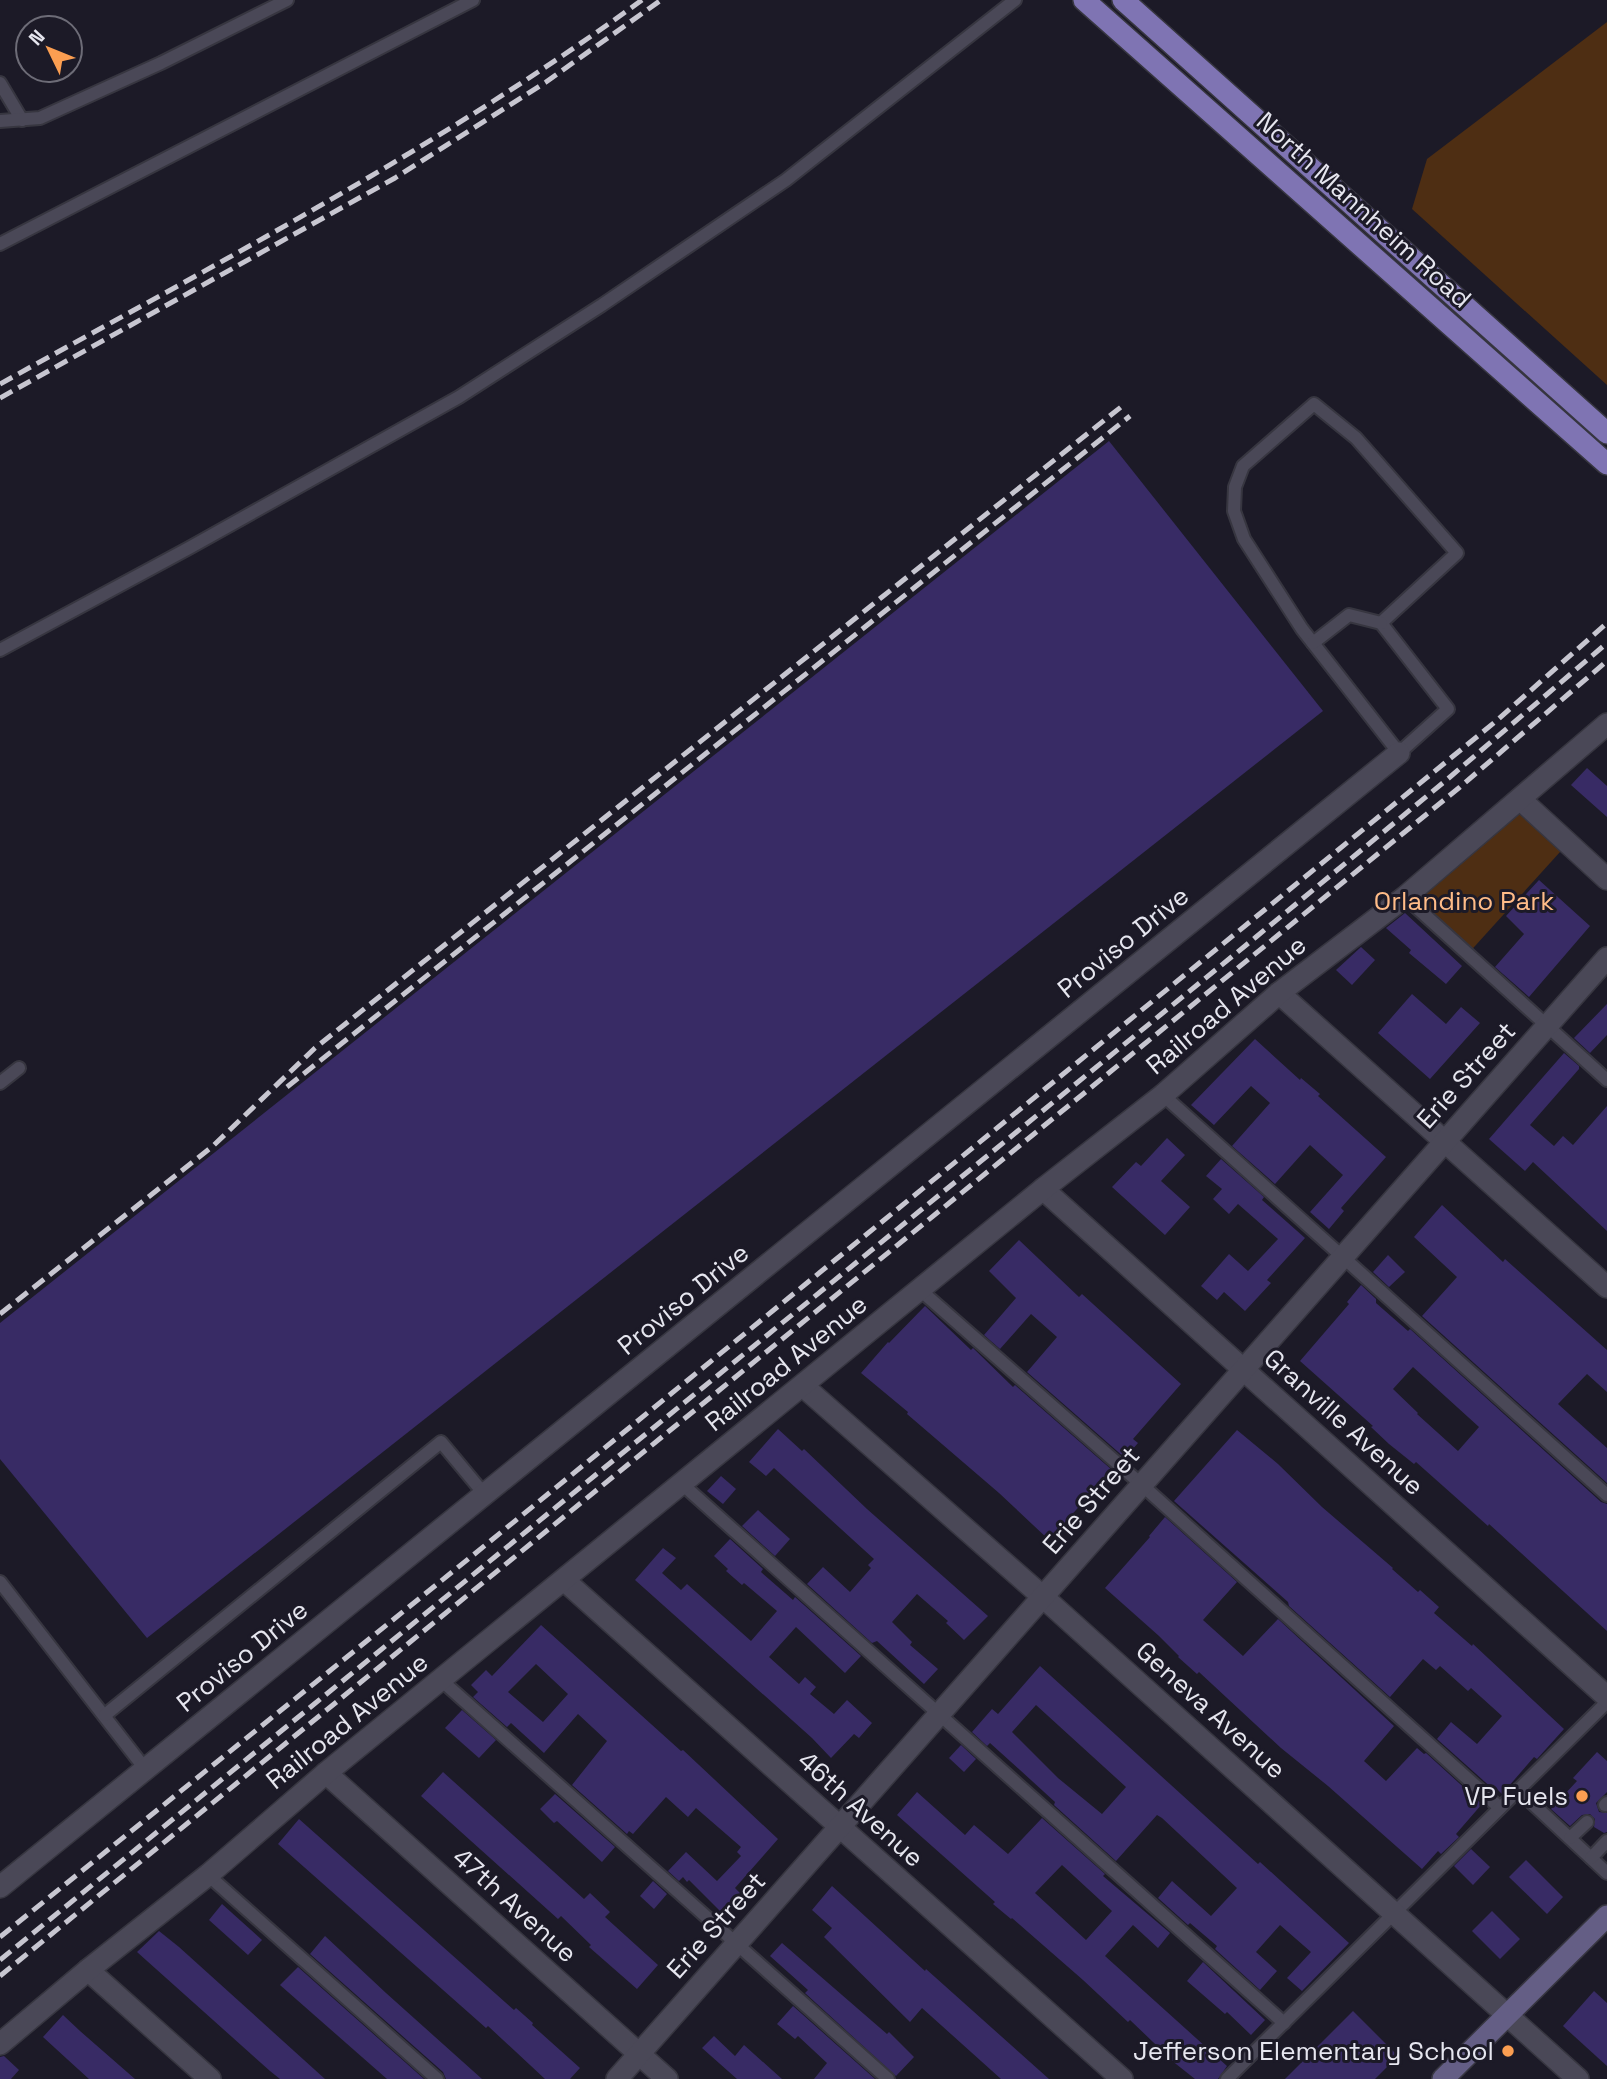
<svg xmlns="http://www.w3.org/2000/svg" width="1607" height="2079" viewBox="0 0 1607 2079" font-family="'Space Grotesk',sans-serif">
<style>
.green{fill:#4e2e13}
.building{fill:#382b65;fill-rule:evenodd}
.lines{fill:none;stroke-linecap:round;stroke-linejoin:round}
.service-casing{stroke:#373640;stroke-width:16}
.minor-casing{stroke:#373640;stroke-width:24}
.secondary-casing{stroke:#373640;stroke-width:24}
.primary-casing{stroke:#373640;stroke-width:24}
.service{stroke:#4a4857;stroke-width:12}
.minor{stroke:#4a4857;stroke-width:21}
.secondary{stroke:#645e85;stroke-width:21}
.primary{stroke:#7f74b3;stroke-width:21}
.rail{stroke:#c7c6d0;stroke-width:5;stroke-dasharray:14 7;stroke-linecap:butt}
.poi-dot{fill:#fb9e51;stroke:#1c1a27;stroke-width:2.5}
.labels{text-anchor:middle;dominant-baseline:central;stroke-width:6;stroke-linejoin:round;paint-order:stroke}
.street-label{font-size:26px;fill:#e6e6ef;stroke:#1c1a27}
.park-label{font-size:26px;fill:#ffbc88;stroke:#1c1a27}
.poi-label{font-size:26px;fill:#e6e6ef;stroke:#1c1a27;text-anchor:end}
</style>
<rect width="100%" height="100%" fill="#1c1a27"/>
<g class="green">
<polygon points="1607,22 1607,385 1412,209 1427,159"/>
<polygon points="1524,799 1570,841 1466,956 1405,901"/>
</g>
<g class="building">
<polygon points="1109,441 1323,711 147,1638 0,1459 0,1323"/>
<polygon points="1587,768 1607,786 1607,817 1571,785"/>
<polygon points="1539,880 1590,926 1529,997 1495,967 1524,934 1506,916"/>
<polygon points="1405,913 1462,966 1446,984 1409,953 1411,950 1386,928"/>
<polygon points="1361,947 1375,960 1352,985 1336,970"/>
<polygon points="1412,994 1446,1024 1461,1007 1480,1023 1430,1079 1378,1033"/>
<polygon points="1607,1004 1607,1035 1590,1053 1574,1038"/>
<polygon points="1255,1039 1300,1080 1301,1078 1320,1094 1318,1096 1386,1157 1341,1208 1344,1211 1329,1229 1310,1212 1343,1175 1310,1145 1275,1184 1232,1146 1270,1103 1251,1086 1214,1125 1191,1105"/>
<polygon points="1564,1053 1579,1066 1579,1069 1530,1125 1554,1146 1563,1136 1573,1145 1607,1106 1607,1231 1533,1162 1525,1171 1489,1139"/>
<polygon points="1167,1138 1185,1155 1161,1181 1190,1207 1165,1235 1112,1187 1136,1162 1141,1166"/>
<polygon points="1221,1159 1264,1197 1262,1200 1305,1238 1267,1280 1271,1283 1245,1311 1224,1292 1217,1300 1201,1286 1229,1254 1248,1271 1278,1239 1238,1204 1229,1214 1213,1199 1222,1189 1206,1176"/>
<polygon points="1442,1205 1503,1262 1505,1259 1607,1350 1607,1392 1587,1374 1558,1404 1607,1448 1607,1483 1422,1316 1457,1277 1414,1237"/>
<polygon points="1019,1240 1079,1297 1082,1294 1181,1384 1133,1439 1138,1443 1125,1458 1027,1372 1057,1337 1031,1314 1000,1349 984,1335 1016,1298 989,1271"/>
<polygon points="1388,1255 1405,1272 1389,1287 1373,1272"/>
<path d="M1361 1285 1376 1299V1303L1408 1331 1410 1329 1601 1502 1607 1504V1631L1489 1524 1488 1526 1416 1462 1414 1464 1389 1444 1371 1427 1373 1426 1300 1361 1349 1304 1347 1302ZM1413 1367 1479 1427 1458 1451 1417 1414 1418 1413 1393 1389Z"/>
<polygon points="925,1306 971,1350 973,1348 1013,1387 1015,1385 1112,1470 1049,1540 999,1493 907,1414 908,1412 861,1373 888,1342 889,1343"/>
<polygon points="778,1429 802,1451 804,1449 867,1509 988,1616 964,1640 946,1623 948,1621 917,1594 892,1622 912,1642 910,1645 938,1669 924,1684 877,1641 872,1643 807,1584 823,1567 850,1592 871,1568 868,1565 874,1559 774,1468 766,1476 749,1462"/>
<polygon points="1237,1430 1278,1464 1322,1507 1393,1568 1392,1569 1418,1592 1420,1590 1439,1607 1434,1613 1472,1646 1473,1644 1564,1729 1537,1759 1534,1757 1502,1794 1496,1788 1494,1790 1437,1739 1451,1722 1477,1744 1502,1716 1471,1688 1468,1691 1440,1666 1436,1670 1423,1659 1390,1697 1289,1606 1288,1602 1174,1501"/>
<polygon points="721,1476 736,1489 723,1504 707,1491"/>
<polygon points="758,1510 790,1539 775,1556 742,1526"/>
<polygon points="1165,1517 1237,1582 1203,1620 1243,1656 1278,1619 1394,1726 1364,1761 1386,1781 1417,1748 1424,1754 1426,1753 1482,1804 1456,1834 1459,1837 1441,1854 1438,1851 1422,1869 1328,1786 1281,1748 1199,1672 1197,1674 1178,1657 1179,1656 1159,1636 1105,1588 1150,1537 1149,1536"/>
<polygon points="730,1539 763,1569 761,1572 793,1600 795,1597 861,1656 845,1673 796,1627 769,1657 799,1684 805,1677 816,1687 810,1694 834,1714 847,1700 872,1723 859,1738 854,1734 831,1758 812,1738 635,1580 663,1548 676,1558 662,1573 681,1590 687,1584 751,1641 777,1611 744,1583 742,1585 726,1571 728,1569 714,1556"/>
<path d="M541 1625 681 1751 683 1750 778 1839 735 1888 740 1893 722 1913 689 1880 687 1882 683 1877 679 1881 668 1871 686 1852 717 1881 741 1856 737 1852 741 1847 696 1808 688 1817 666 1797 633 1834 629 1831 627 1834 572 1785 607 1741 578 1714 544 1753 511 1723 507 1727 473 1697 478 1692 471 1685 486 1670 492 1676ZM536 1664 568 1694 543 1722 508 1692Z"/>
<path d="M1040 1666 1258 1864 1260 1862 1349 1943 1302 1991 1287 1978 1311 1952 1280 1925 1256 1952 1277 1971 1260 1990 1215 1949 1217 1946 1190 1923 1188 1925 1158 1898 1172 1881 1211 1916 1237 1888 1162 1818 1157 1815 1116 1861 1054 1805 1055 1802 1020 1770 990 1743 987 1746 972 1732 992 1709 998 1714ZM1036 1705 1126 1787 1102 1814 1058 1778 1012 1732Z"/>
<polygon points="462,1710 496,1740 479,1758 445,1728"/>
<polygon points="961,1745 976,1759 964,1772 949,1758"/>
<polygon points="1597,1752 1607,1761 1607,1792 1596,1803 1599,1812 1607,1813 1607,1832 1604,1833 1594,1827 1595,1819 1590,1814 1582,1815 1570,1826 1551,1809 1577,1781 1573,1778"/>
<polygon points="443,1772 584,1899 590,1893 610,1912 605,1917 658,1965 637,1989 589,1947 591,1945 561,1916 558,1919 421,1796"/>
<path d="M917 1792 965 1835 974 1825 1008 1854 1042 1818 1105 1874 1103 1876 1170 1933 1158 1948 1133 1925 1105 1956 1227 2066 1218 2079H1195L1176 2064 1130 2020 1128 2022 1083 1980 1012 1918 1011 1919 993 1904 995 1902 897 1815ZM1062 1865 1112 1911 1086 1940 1035 1893Z"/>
<polygon points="555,1794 615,1847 602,1862 557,1821 554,1823 540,1809"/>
<polygon points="299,1819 514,2010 516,2008 533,2023 532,2025 580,2068 570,2079 545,2079 488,2026 486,2028 278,1844"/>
<polygon points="1471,1849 1490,1867 1473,1885 1454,1866"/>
<polygon points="1526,1860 1563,1897 1547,1914 1509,1877"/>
<polygon points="653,1881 667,1894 654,1909 640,1896"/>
<polygon points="832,1886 925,1971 926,1969 1049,2079 1001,2079 922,2008 910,2022 824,1937 832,1928 812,1910"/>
<polygon points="222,1904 262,1940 248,1955 209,1920"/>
<polygon points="1492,1911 1520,1939 1500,1959 1472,1931"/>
<polygon points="159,1931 179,1947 325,2079 280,2079 270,2071 137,1952"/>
<polygon points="325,1936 386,1993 482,2079 446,2079 443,2072 310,1954"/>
<polygon points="782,1943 887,2034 889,2032 914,2057 896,2076 805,1993 808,1990 770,1956"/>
<polygon points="1203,1962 1265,2020 1251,2035 1227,2012 1225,2014 1187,1981"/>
<polygon points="298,1967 424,2079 387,2079 280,1985"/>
<polygon points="1594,1991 1607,2003 1607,2066 1563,2026"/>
<polygon points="793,2006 875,2079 814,2079 827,2063 798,2036 795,2039 777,2024"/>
<polygon points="1353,2011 1398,2056 1375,2079 1285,2079"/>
<polygon points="63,2015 80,2031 135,2079 89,2079 67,2059 43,2037"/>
<polygon points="714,2036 735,2056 744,2045 782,2079 737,2079 702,2048"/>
<polygon points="4,2056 19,2070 11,2079 0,2079 0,2057"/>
</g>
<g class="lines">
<defs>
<g id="service">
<polyline points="0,83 22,120"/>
<polyline points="0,121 40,118 161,63 287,0"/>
<polyline points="0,244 473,0"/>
<polygon points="1314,404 1356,438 1457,553 1381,623 1448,709 1399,753 1302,629 1244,539 1234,511 1235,487 1243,466"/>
<polyline points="1313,643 1349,615 1381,623"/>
<polyline points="0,650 189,548 459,397 602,305 786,180 1015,0"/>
<polyline points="1405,897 1607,1080"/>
<polyline points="0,1083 19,1068"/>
<polyline points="1163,1095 1607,1495"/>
<polyline points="919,1289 1142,1485 1500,1808"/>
<polyline points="682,1484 1284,2023"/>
<polyline points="0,1582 146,1770"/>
<polyline points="441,1680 888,2079"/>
<polyline points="105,1715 441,1442 485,1495"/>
<polyline points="1518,1790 1607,1873"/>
<polyline points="1605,1805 1607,1803"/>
<polyline points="1570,1838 1587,1822"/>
<polyline points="1591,1858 1607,1841"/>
<polyline points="208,1875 437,2079"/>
<polyline points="1227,2079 1607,1702"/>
</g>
<g id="minor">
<polyline points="1520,799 1607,879"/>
<polyline points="1279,993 1607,1287"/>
<polyline points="1043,1189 1607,1697"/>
<polyline points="803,1386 1043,1597 1578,2079"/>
<polyline points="564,1580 1122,2079"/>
<polyline points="326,1773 667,2079"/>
<polyline points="0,1887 1399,753"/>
<polyline points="88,1970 210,2079"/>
<polyline points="0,2044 88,1970 208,1875 326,1773 1043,1189 1163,1095 1279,993 1405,897 1607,724"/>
<polyline points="617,2079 1607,958"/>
</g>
<polyline id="secondary" points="1443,2079 1607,1916"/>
<g id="primary">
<polyline points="1084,0 1607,464"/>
<polyline points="1123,0 1607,433"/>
</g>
</defs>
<use href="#service" class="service-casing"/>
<use href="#minor" class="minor-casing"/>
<use href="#secondary" class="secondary-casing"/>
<use href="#primary" class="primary-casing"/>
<use href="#service" class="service"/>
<use href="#minor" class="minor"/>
<use href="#secondary" class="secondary"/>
<use href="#primary" class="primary"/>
<g class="rail">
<path d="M0 384C218 263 440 147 642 0"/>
<polyline points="0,398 395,178 546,82 661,0"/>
<polyline points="287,1087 1130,416"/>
<polyline points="0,1314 213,1146 315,1048 1121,407"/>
<polyline points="0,1937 472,1556 1495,722 1607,623"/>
<polyline points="0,1960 1256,937 1450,777 1607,643"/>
<polyline points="0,1976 1460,787 1607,661"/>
</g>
</g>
<g class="poi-dot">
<circle cx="1582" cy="1796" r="7"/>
<circle cx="1508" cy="2051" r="7"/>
</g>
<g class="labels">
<g class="street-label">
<text transform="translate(1364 210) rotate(42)">North Mannheim Road</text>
<text transform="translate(1123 942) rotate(-39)">Proviso Drive</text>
<text transform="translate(1226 1005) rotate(-40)">Railroad Avenue</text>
<text transform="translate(1466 1075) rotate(-48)">Erie Street</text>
<text transform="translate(683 1299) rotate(-39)">Proviso Drive</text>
<text transform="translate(786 1363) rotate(-39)">Railroad Avenue</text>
<text transform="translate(1344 1422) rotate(42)">Granville Avenue</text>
<text transform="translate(1091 1500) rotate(-49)">Erie Street</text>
<text transform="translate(242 1656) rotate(-39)">Proviso Drive</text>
<text transform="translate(1211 1710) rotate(42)">Geneva Avenue</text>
<text transform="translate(347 1721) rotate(-39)">Railroad Avenue</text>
<text transform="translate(861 1809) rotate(42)">46th Avenue</text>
<text transform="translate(515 1905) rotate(42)">47th Avenue</text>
<text transform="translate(716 1925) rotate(-48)">Erie Street</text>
</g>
<g class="park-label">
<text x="1464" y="901">Orlandino Park</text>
</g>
<g class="poi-label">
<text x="1568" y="1796">VP Fuels</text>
<text x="1494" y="2051">Jefferson Elementary School</text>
</g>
</g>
<g transform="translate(49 49) rotate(313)"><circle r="33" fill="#1c1a27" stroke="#6d6c77" stroke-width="2"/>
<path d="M0-5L12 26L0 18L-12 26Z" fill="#fb9e51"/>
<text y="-10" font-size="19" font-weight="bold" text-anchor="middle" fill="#e6e6ef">N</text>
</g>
</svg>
